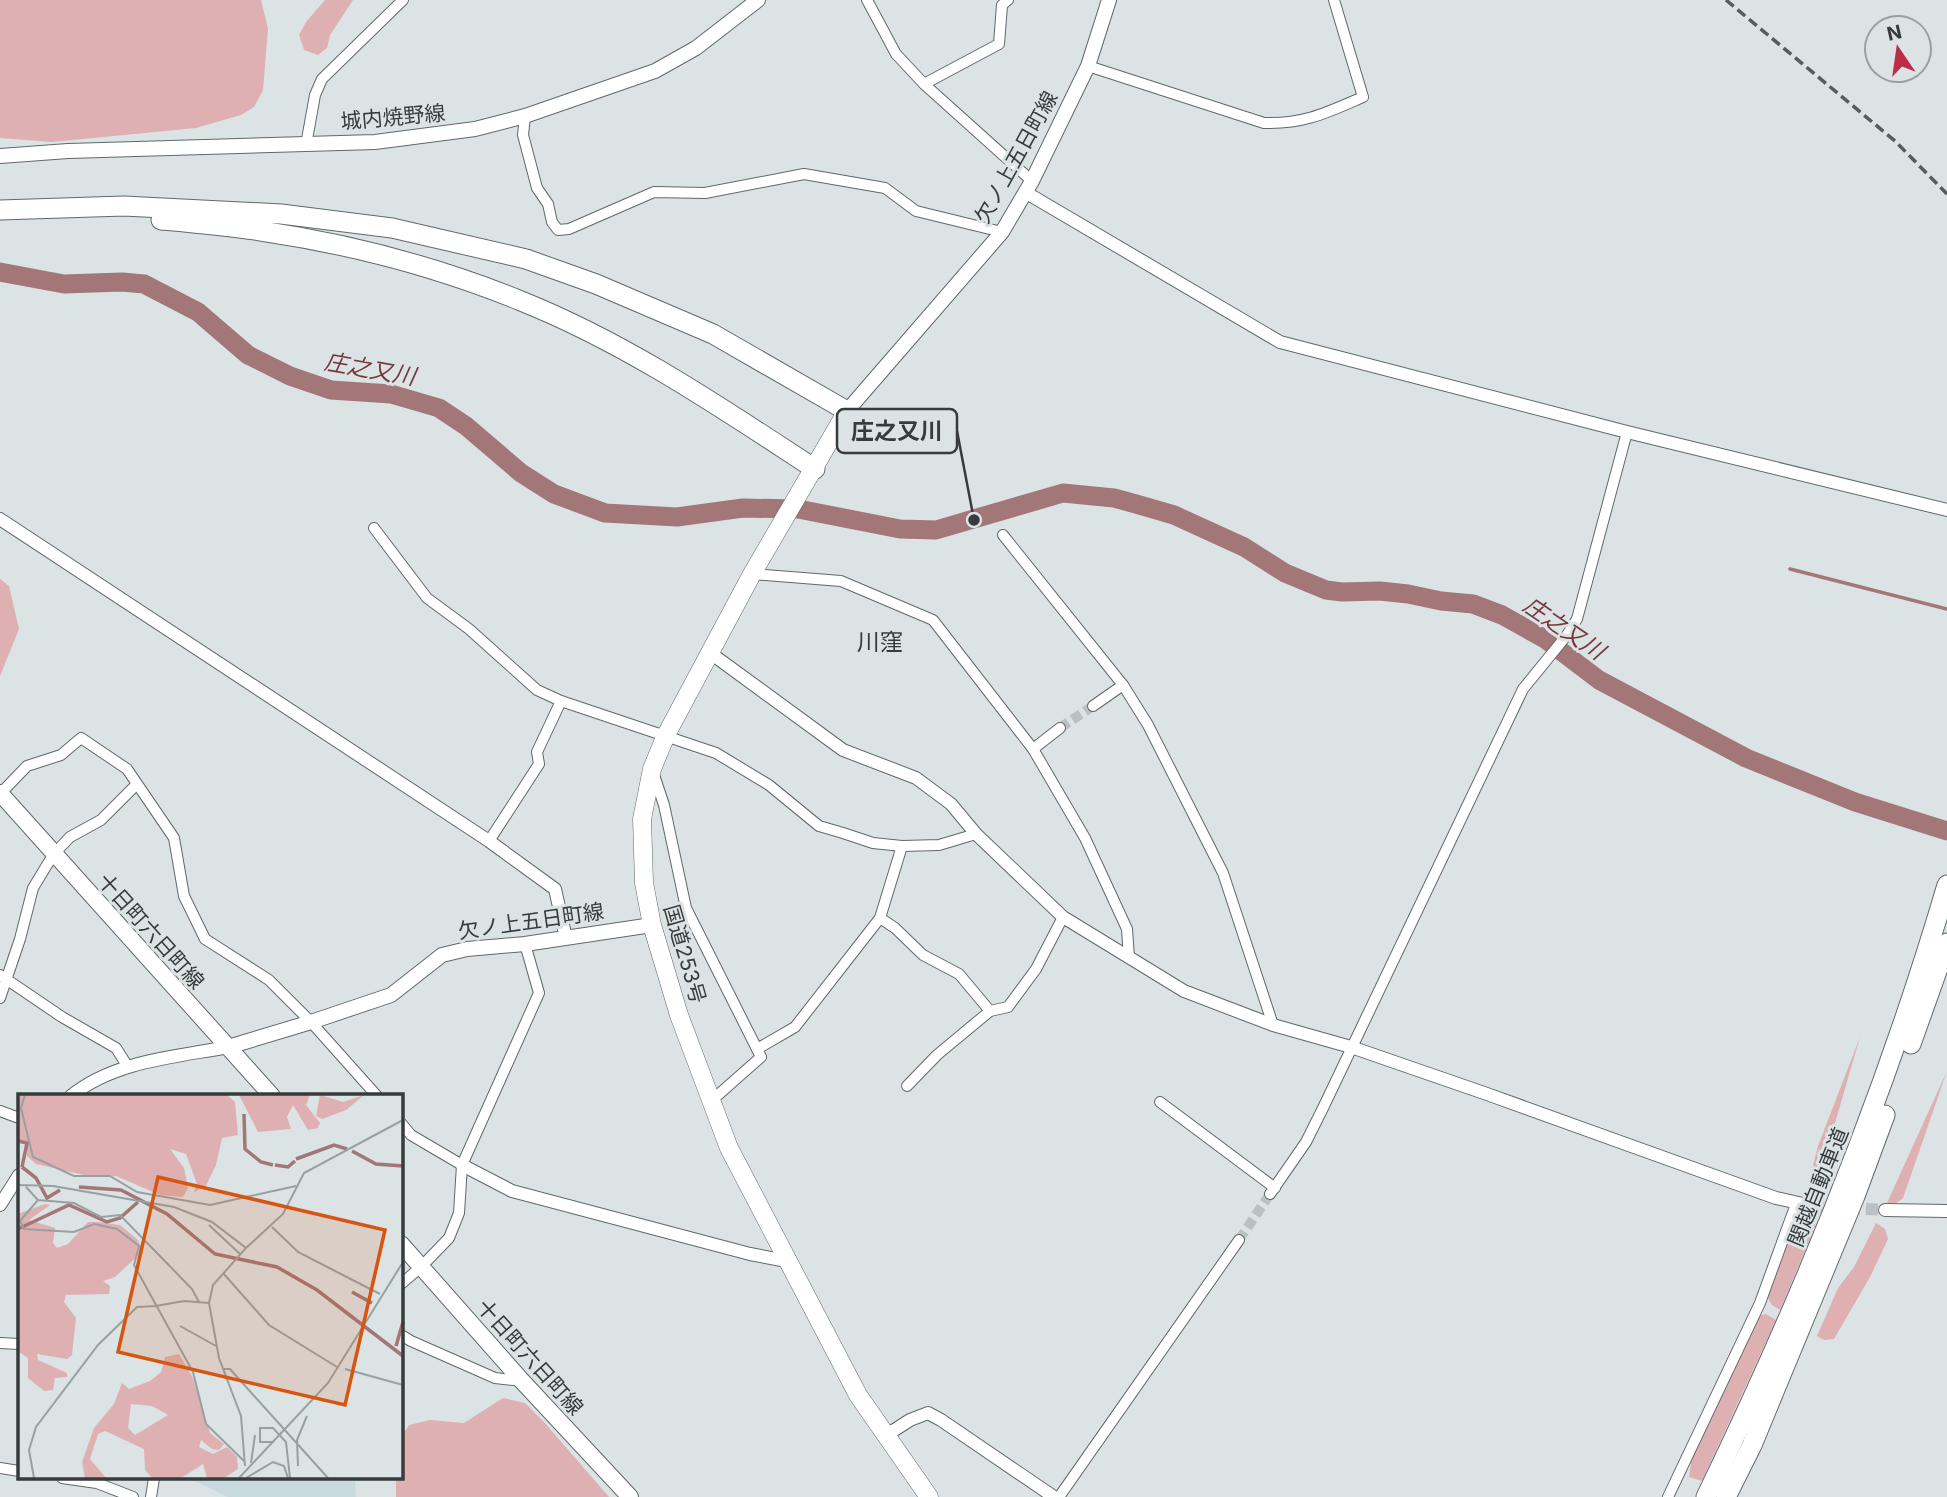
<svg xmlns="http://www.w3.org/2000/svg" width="1947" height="1497" viewBox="0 0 1947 1497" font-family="Inter,'Noto Sans JP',sans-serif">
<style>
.built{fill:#c9dadf}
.green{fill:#deb0b2}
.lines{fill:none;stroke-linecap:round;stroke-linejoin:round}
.stream{stroke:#a37678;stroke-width:3.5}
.river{stroke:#a37678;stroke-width:19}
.minor-tunnel{stroke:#bac1c3;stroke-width:10;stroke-dasharray:10 5;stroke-linecap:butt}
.tertiary-tunnel{stroke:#bac1c3;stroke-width:12;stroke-dasharray:12 6;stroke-linecap:butt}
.minor-casing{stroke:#61686a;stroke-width:12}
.tertiary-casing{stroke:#61686a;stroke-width:14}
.secondary-casing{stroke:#61686a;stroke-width:16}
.primary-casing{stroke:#61686a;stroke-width:18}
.trunk-casing{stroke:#61686a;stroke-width:19}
.motorway-casing{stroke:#61686a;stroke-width:21}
.minor{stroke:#fff;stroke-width:10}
.tertiary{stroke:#fff;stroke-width:12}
.secondary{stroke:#fff;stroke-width:14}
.primary{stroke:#fff;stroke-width:16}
.trunk{stroke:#fff;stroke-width:18}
.motorway{stroke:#fff;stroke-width:19}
.rail{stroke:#565b5c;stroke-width:3.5;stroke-dasharray:10 5;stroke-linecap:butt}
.labels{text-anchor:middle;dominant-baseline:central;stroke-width:6;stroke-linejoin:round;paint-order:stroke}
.street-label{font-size:21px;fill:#373b3b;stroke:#dbe3e5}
.water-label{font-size:23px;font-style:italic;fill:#76383d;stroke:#dbe3e5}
.neighbourhood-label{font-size:23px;fill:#373b3b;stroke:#dbe3e5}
.inset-river{fill:none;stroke:#a37678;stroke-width:3.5}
.inset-road{fill:none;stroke:#99a0a1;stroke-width:2}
.view{fill:#d65611;fill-opacity:0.15;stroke:#d65611;stroke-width:3.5}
.inset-edge{fill:none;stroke:#373b3b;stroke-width:3.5}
.leader{fill:none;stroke:#373b3b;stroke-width:2.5}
.callout-dot{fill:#373b3b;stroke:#dbe3e5;stroke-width:2.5}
.callout{fill:#dbe3e5;stroke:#373b3b;stroke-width:2.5}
.callout-label{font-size:23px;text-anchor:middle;font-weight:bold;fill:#373b3b}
</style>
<rect width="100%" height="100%" fill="#dbe3e5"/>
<polygon class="built" points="189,1478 355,1478 356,1497 228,1497"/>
<g class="green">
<polygon points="0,0 261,0 268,29 263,90 254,107 241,115 196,128 52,142 0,138"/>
<polygon points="325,0 353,0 330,35 327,48 318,55 304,50 299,35 306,22"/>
<polygon points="0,579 9,586 19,629 0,676"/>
<polygon points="1860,1037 1833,1130 1829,1175 1819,1201 1812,1200 1807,1189 1818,1146"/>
<polygon points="1947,1071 1903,1198 1895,1204 1887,1203"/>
<path d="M1807 1218 1816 1219 1815 1227 1780 1310 1772 1305 1767 1296C1773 1279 1789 1222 1807 1218Z"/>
<polygon points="1876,1223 1885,1229 1888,1239 1870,1277 1834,1339 1824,1340 1817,1336 1838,1288 1854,1267"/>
<polygon points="1766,1314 1776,1320 1702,1481 1689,1477 1691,1464 1689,1462 1757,1316"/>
<polygon points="503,1398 525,1403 544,1422 609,1497 396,1497 396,1478 401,1478 401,1437 409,1425 430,1420 464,1423"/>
</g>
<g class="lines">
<polyline class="stream" points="1790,569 1947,609"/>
<polyline class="river" points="0,272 64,284 122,282 144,284 198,312 248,355 290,376 331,390 391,394 439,408 466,426 521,473 554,494 605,513 677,517 743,508 798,509 900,529 936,530 1063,493 1114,498 1136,504 1174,515 1244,547 1285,573 1326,590 1342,592 1380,591 1408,594 1441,601 1473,604 1502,615 1545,639 1599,680 1746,758 1855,802 1947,831"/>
<g class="minor-tunnel">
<polyline points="1060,728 1093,706"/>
<polyline points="1239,1240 1270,1194"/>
</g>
<polyline class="tertiary-tunnel" points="1812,1206 1885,1210"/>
<defs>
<g id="minor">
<polyline points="867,0 896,54 924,84 1032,181"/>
<path d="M1088 66 1264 123C1305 124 1326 113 1363 97L1334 0"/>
<polyline points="924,84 999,44 1002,5 1008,0"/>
<polyline points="525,116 523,135 537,188 548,204 552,222 558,230 569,229 654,192 705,193 804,174 885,188 916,211 1002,232"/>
<polyline points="306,145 315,95 322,79 403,0"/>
<polyline points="374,528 427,598 469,629 537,690 561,701 716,753 769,785 819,826 843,833 873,843 902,846 939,845 976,834"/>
<polyline points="1003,535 1123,685 1148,725 1223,873 1273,1025"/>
<polyline points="752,574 841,581 933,620 1033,749 1085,838 1127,929 1129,958"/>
<polyline points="1093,706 1123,685"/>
<polyline points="1033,749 1060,728"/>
<polyline points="653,772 664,805 686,908 761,1057 710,1102"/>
<polyline points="0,794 27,766 61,755 81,738 127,769 174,838 184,896 205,939 269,980 311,1022 377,1096"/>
<polyline points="489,841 539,764 537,752 561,701"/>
<polyline points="880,918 895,928 923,955 959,974 990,1011 1008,1007 1036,969 1063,917"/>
<polyline points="0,975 62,1017 116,1048 128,1067"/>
<polyline points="0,998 20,939 33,888 53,855 70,837 101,820 136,785"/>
<polyline points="757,1049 795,1027 880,918 902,846"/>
<polyline points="907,1086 937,1055 990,1011"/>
<polyline points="1160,1102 1275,1188"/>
<polyline points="0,1111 19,1118"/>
<polyline points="401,1123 411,1135 462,1165"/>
<polyline points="1270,1194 1306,1142 1323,1108 1523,689 1567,635 1577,619 1627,432"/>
<polyline points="401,1284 421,1267 449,1238 459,1213 462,1165 539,993 525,944"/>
<polyline points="401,1335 411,1341 495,1378 522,1381"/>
<polyline points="0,1343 19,1344"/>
<polyline points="0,1468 19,1471"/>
<polyline points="62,1478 97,1483 133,1497"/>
<polyline points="151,1497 154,1478"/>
<polyline points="1059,1497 1239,1240"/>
<polyline points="1668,1497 1760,1303 1796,1204"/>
</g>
<g id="tertiary">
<polyline points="1025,192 1280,342 1627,432 1947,510"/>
<polyline points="0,519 489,841 555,889 566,938"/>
<polyline points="709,652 843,750 916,778 951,804 976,834 1063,917 1184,991 1273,1025 1351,1047 1487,1094 1776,1198 1812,1206"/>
<path d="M71 1096C114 1061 175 1057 228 1047"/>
<polyline points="462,1165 512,1191 750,1254 787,1261"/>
<polyline points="0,1205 19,1175"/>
<polyline points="1885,1210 1947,1211"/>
<polyline points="885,1436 910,1420 928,1413 941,1420 1054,1497"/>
</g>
<g id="secondary">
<polyline points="0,156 68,151 375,142 475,129 525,116 655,71 696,48 758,0"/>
<polyline points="847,411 1002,232 1032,181 1088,66 1109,0"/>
<polyline points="228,1047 311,1022 391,995 442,955 467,949 525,944 652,925"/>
</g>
<g id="primary">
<polyline points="0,793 272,1096"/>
<polyline points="401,1244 522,1381 630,1497"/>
</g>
<polyline id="trunk" points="847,411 752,574 666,735 652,769 642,819 644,883 652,925 679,1015 729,1148 858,1395 929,1497"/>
<g id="motorway">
<polyline points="0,210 124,206 281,214 392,228 526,259 596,284 713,334 847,411"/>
<path d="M161 220C194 223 228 226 261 231 349 244 438 267 521 301 626 343 720 407 815 469"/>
<polyline points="1911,1044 1947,943"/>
<path d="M1706 1497C1802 1299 1885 1096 1947 885"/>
<polyline points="1726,1497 1752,1445 1855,1196 1885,1115"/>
</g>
</defs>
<use href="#minor" class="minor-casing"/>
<use href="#tertiary" class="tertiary-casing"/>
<use href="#secondary" class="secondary-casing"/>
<use href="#primary" class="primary-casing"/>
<use href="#trunk" class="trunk-casing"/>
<use href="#motorway" class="motorway-casing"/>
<use href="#minor" class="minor"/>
<use href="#tertiary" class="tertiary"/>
<use href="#secondary" class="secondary"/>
<use href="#primary" class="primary"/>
<use href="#trunk" class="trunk"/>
<use href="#motorway" class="motorway"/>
<polyline class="rail" points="1726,0 1895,141 1947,194"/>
</g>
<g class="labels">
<g class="street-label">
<text transform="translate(393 117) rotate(-5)">城内焼野線</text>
<text transform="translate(1016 157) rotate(-61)">欠ノ上五日町線</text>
<text transform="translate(531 921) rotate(-8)">欠ノ上五日町線</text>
<text transform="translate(151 931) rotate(48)">十日町六日町線</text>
<text transform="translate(685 954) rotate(74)">国道253号</text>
<text transform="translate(1818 1187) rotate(-68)">関越自動車道</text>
<text transform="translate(530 1357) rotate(48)">十日町六日町線</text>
</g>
<g class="water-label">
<text transform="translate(370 369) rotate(10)">庄之又川</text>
<text transform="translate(1564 628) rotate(34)">庄之又川</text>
</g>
<g class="neighbourhood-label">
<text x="880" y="642">川窪</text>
</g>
</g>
<g transform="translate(18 1094)">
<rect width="385" height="385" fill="#dbe3e5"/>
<path d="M0 1H209L217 8 220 41 204 44 198 71 188 92 176 98 179 90 168 60 152 55 166 74 170 94 165 103 142 101 98 82 66 81 18 70 9 62V50L0 47ZM221 1H292L288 11 302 29 300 34 290 36 275 11 269 23 273 35 240 38ZM302 1 325 8 346 1 328 16 304 25 298 22ZM27 110 32 111 11 126 37 134 35 149 39 154 50 150 70 128H80L102 131 120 146 125 157 97 183 85 187 92 192 91 200 48 201 46 208 58 224 54 261 49 265 19 260 20 266 49 279V283L37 284 35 296 26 297 10 284V264L0 257V120ZM161 260 175 284 192 339 206 350 201 356 194 355 183 346 181 353 195 360 209 353 219 363 220 375 206 384H189L185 370 163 384H134L127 376 126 355 87 337 80 340 72 365 88 384H67L64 368 76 334 96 310 104 289 111 295 132 287 143 278 147 263ZM113 310 134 312 150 321 117 341 110 334Z" fill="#deb0b2" fill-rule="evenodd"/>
<path class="inset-river" d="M226 20 227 55 243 68 255 71M0 47 9 49 4 73M334 57 358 70 385 72M278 65 316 51 329 55M257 71 270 73 277 67M4 73 18 84 29 104 42 96M61 93 103 96 149 120 197 160 259 173 299 196 385 262M0 135 51 111 89 128 102 124 120 108M334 198 354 209M378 252 385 228"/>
<path class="inset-road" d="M7 1 3 14 15 63 56 82H92L119 98 192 111 278 92M0 91 35 92 156 113 194 128 228 154 195 191 191 209 201 264 223 322 227 372M8 93 20 106 2 127 6 135 56 138 76 130 99 135 121 152 116 171 175 278 188 330 227 368M20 106 56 109 83 123 102 121 174 195 181 208M191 131 222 160M254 133 280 158 362 200M228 154 265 120 286 79 385 26M205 179 251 231 319 273M138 212 166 207 191 209M162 232 198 252M205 275H212L310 384M327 275 385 291M256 348H242V334H255L268 348 272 384M233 369 237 341M280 372 279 346 289 322M16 384 11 356 18 333 80 251 119 213 138 212M221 384 310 289 385 168M228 384 255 368 266 372 270 384"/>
<path class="view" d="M140 83 367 136 327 311 100 258Z"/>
<rect width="385" height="385" class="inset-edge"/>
</g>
<path class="leader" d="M974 520L957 431"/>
<circle class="callout-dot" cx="974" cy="520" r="7"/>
<rect class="callout" x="837" y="409" width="120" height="44" rx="7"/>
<g class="callout-label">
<text x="897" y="439">庄之又川</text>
</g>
<g transform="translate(1898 49) rotate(347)"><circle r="33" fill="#dbe3e5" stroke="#99a0a1" stroke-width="2"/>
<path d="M0-5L12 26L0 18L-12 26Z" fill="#be2d48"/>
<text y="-10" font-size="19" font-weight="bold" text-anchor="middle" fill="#373b3b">N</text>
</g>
</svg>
